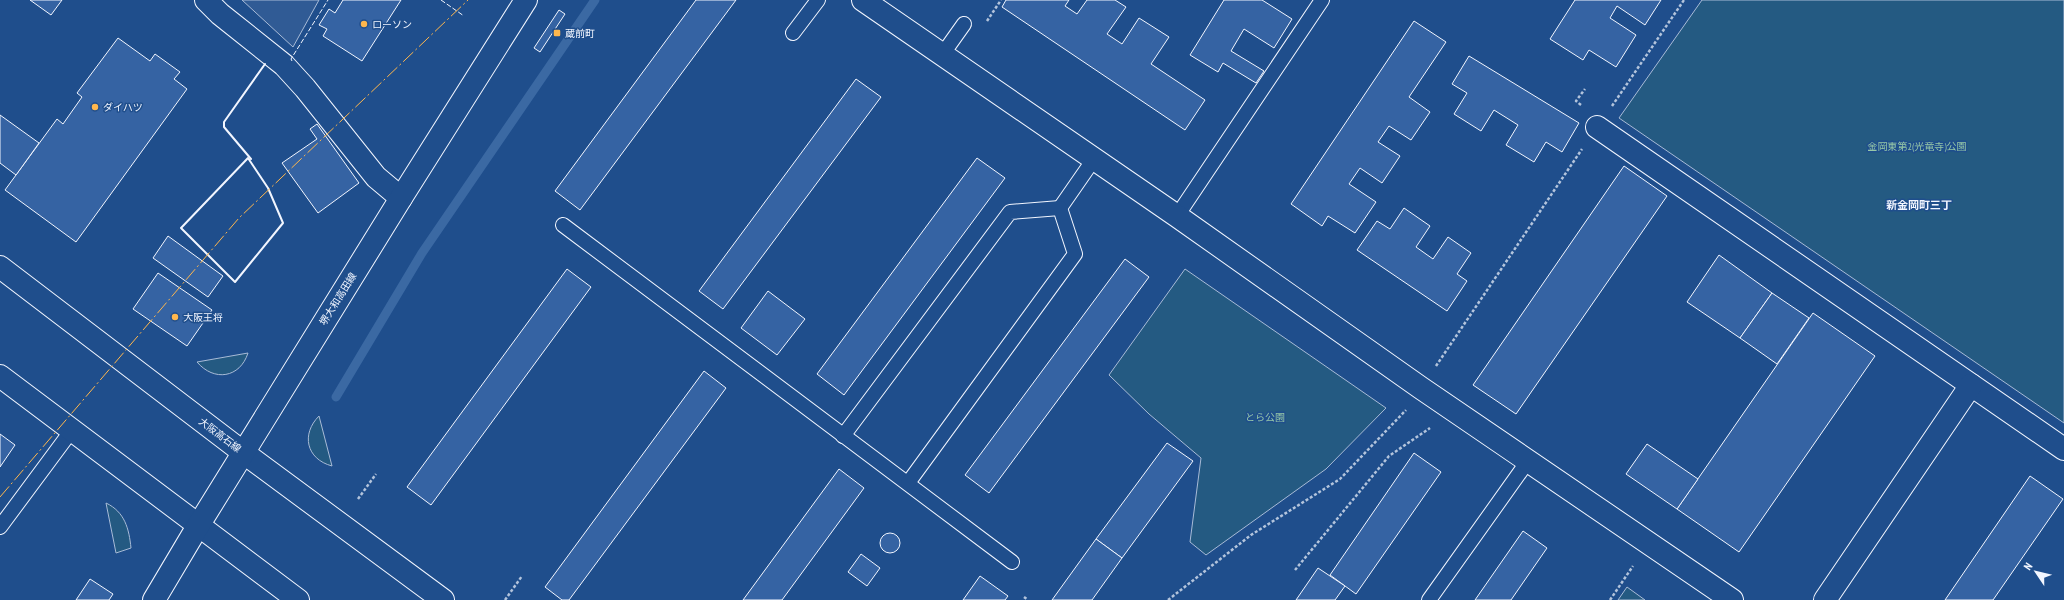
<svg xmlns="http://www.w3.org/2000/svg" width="2064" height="600" viewBox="0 0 2064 600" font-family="'PT Sans Narrow','Noto Sans JP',sans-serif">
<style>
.green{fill:#245a82;stroke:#a8bbd7}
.parking{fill:#305b95;stroke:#a8bbd7}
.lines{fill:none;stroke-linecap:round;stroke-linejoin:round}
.stream{stroke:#3b69a3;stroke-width:9}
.building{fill:#3563a3;stroke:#f2f6ff}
.service-casing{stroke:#f2f6ff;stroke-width:16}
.minor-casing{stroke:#f2f6ff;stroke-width:24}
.tertiary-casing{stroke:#f2f6ff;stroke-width:24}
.primary-casing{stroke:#f2f6ff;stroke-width:24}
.path{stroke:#b3c4dc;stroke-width:2.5;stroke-dasharray:3 2;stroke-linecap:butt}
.service{stroke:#1f4e8c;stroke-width:14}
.minor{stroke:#1f4e8c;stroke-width:22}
.tertiary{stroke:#1f4e8c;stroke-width:22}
.primary{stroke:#1f4e8c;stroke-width:22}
.fence{stroke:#f2f6ff;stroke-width:1;stroke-dasharray:5 2;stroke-linecap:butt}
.wall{stroke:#f2f6ff;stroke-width:2}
.power{stroke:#ffb74d;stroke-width:1;stroke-dasharray:14 3 2 3;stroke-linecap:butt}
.poi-dot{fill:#ffb74d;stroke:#1f4e8c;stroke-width:1.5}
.labels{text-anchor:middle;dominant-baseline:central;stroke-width:3;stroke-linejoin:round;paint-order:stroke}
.poi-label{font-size:10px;fill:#f2f6ff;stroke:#1f4e8c;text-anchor:start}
.park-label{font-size:10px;fill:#97c8a6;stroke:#1f4e8c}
.street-label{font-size:10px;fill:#f2f6ff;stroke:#1f4e8c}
.neighbourhood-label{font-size:11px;font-weight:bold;fill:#f2f6ff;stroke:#1f4e8c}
</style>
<rect width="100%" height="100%" fill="#1f4e8c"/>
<g class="green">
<polygon points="1702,0 2064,0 2064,423 1619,118"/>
<polygon points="1185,269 1386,408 1326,469 1206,555 1190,542 1201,458 1149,414 1109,375"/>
<path d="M248 353C240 378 214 382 197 362Z"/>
<path d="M319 416 332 466C306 459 301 434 319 416Z"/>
<path d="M106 503C125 512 129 529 131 548L116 553Z"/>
<polygon points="1627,587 1645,600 1618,600"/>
</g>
<polygon class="parking" points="242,0 319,0 293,47"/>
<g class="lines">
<polyline class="stream" points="336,397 422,253 595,0"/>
</g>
<g class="building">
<polygon points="30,0 62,0 51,15"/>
<polygon points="343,0 401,0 362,61 323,36 327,29 319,25 329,9 335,13"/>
<polygon points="696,0 736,0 580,210 555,191"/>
<polygon points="1006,0 1069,0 1065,6 1077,14 1087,0 1115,0 1126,7 1107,34 1122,44 1139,18 1169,37 1151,64 1205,100 1185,130 1002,7"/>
<polygon points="1224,0 1262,0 1292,19 1274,48 1244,29 1231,51 1264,71 1256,83 1223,63 1218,72 1190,55"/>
<polygon points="1575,0 1661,0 1645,25 1617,6 1610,18 1636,35 1616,67 1589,50 1583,60 1550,39"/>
<polygon points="559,10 565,14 540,52 534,48"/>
<polygon points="1414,21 1446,42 1409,97 1430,112 1411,140 1389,126 1378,142 1400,156 1382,183 1360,168 1349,184 1376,202 1355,233 1328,216 1322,226 1291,204"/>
<polygon points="118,38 150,61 155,54 180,72 174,79 187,89 76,242 5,190 57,119 63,124 82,97 77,93"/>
<polygon points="1469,56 1579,123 1562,152 1546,142 1534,162 1506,145 1518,125 1494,110 1481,131 1454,114 1467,93 1452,84"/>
<polygon points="856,79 881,97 723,309 699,291"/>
<polygon points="0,115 39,143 16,175 0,163"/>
<polygon points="317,124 359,183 318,213 282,163 317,139 310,129"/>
<polygon points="977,158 1005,178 844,395 817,374"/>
<polygon points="1624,166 1667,196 1516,414 1473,385"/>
<polygon points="1404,208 1430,226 1416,247 1433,259 1448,237 1471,253 1457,274 1467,281 1447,311 1357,250 1377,221 1390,229"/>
<polygon points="168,236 223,276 208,297 153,258"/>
<polygon points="1719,255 1772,293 1740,338 1687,302"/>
<polygon points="1125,259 1149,277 989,493 965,475"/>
<polygon points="567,269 591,287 431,505 407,487"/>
<polygon points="158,273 212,310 187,346 133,309"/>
<polygon points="768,291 805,319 777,355 741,328"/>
<polygon points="1772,293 1809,318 1777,364 1740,338"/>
<polygon points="1813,313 1875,356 1739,552 1677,509"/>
<polygon points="704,371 726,388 569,600 562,600 545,587"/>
<polygon points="0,434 15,445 0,467"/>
<polygon points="1167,443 1193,461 1122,558 1096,539"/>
<polygon points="1647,444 1698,479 1677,509 1626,474"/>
<polygon points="1414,453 1441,472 1356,594 1330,575"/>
<polygon points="839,469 864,488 782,600 743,600"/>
<polygon points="2030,476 2063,499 1993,600 1945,600"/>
<polygon points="1523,531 1547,548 1511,600 1475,600"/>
<circle cx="890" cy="543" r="10"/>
<polygon points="1096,539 1122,558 1092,600 1052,600"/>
<polygon points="861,554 880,568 867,586 848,572"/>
<polygon points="1318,568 1345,586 1335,600 1296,600"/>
<polygon points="980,576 1008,596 1005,600 963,600"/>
<polygon points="90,579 113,594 109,600 76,600"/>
</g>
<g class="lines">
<defs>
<g id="service">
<polyline points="793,33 818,0"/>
<polyline points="942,55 964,24"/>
<polyline points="1060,208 1094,159"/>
<polyline points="1177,216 1322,0"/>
<polyline points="563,225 1012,562"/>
<polyline points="843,436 1010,212 1060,208 1075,254 908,483"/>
<polyline points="0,527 72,430"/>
<polyline points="1429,600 1528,461"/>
</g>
<g id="minor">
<polyline points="206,0 220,14 284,65 305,88 376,177 401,198"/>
<polyline points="1597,127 2064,449"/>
<polyline points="1825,600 1971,385"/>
</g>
<polyline id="tertiary" points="863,0 1177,216 1421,388 1732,600"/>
<g id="primary">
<polyline points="0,267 244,453 443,600"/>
<polyline points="0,376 298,600"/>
<polyline points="154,600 198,526 401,198 526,0"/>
</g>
</defs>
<use href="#service" class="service-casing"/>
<use href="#minor" class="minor-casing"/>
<use href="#tertiary" class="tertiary-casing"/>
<use href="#primary" class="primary-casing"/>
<g class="path">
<polyline points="987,21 1001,0"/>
<polyline points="1581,105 1576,101 1585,89"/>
<polyline points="1612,106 1684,0"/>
<polyline points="1436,366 1582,149"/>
<polyline points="358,499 376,474"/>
<polyline points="1295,570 1389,456 1430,428"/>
<polyline points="1024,597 1028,600"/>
<polyline points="505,600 522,576"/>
<polyline points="1168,600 1251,535 1340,479 1406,410"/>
<polyline points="1610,600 1633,566"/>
</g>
<use href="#service" class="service"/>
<use href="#minor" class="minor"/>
<use href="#tertiary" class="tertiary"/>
<use href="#primary" class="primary"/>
<g class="fence">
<polyline points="441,0 464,16"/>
<polyline points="292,61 291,59 328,0"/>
</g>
<g class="wall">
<polygon points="248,158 268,188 283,223 235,282 181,228"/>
<polyline points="251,159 224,127 224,122 265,64"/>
</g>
<polyline class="power" points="0,497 239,218 468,0"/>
</g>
<g class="poi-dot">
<circle cx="364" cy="24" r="4"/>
<rect x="553" y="29" width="8" height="8" rx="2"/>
<circle cx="95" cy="107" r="4"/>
<circle cx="175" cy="317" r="4"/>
</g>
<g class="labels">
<g class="poi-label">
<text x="372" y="24">ローソン</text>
<text x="565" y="33">蔵前町</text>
<text x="103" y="107">ダイハツ</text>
<text x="183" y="317">大阪王将</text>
</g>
<g class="park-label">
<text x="1917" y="146">金岡東第2(光竜寺)公園</text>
<text x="1265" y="417">とら公園</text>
</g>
<g class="street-label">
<text transform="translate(338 299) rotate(-58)">堺大和高田線</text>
<text transform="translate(220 435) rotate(37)">大阪高石線</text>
</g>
<g class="neighbourhood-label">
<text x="1919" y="205">新金岡町三丁</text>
</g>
</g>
<g transform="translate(2036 572) rotate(305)" stroke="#1f4e8c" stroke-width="3" paint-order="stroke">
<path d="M0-3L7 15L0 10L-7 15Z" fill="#f2f6ff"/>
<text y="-6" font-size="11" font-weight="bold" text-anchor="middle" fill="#f2f6ff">N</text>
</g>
</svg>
